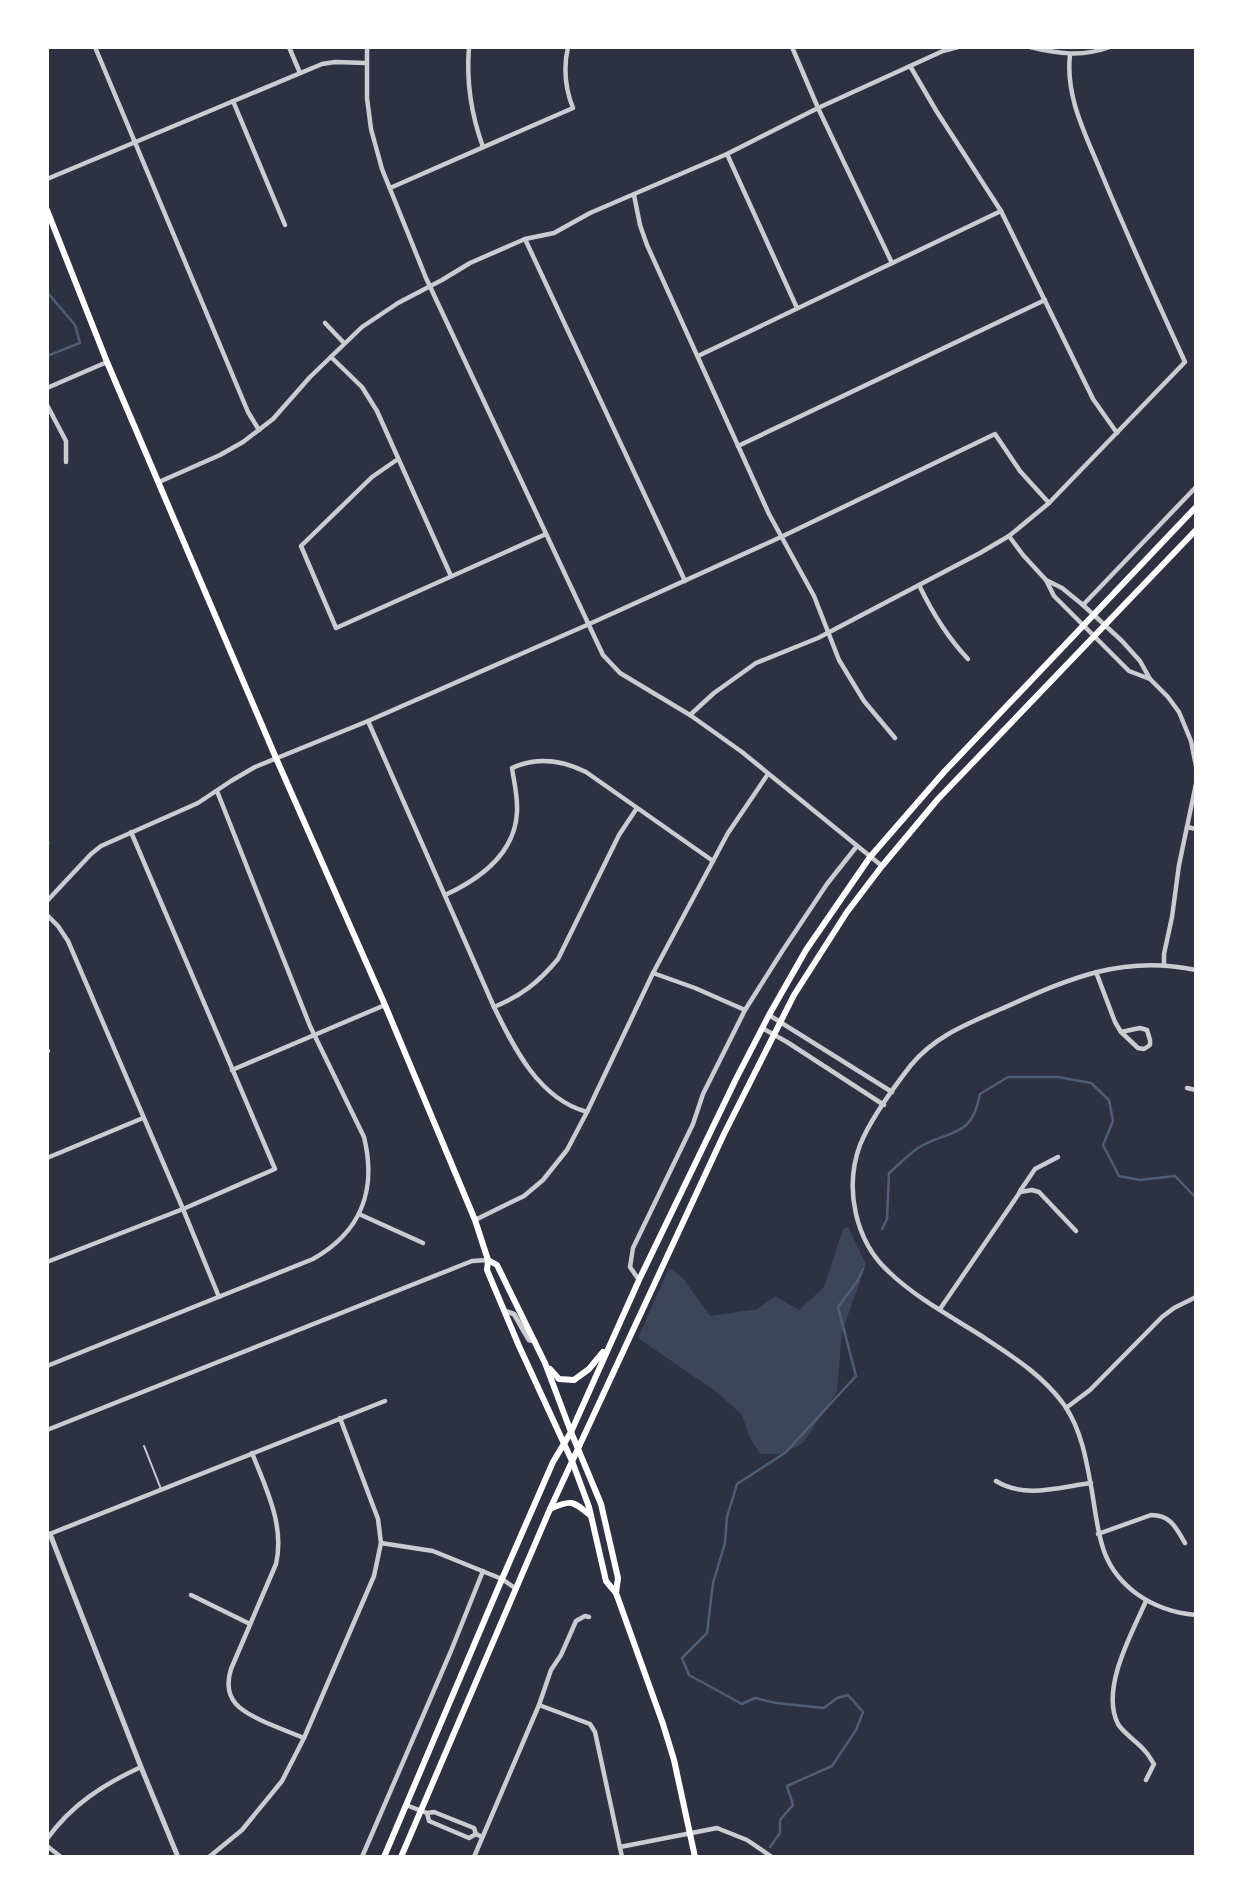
<svg xmlns="http://www.w3.org/2000/svg" width="1243" height="1904" viewBox="0 0 1243 1904" font-family="'Noto Sans',sans-serif">
<style>
.green{fill:#3c4559}
.lines{fill:none;stroke-linecap:round;stroke-linejoin:round}
.stream{stroke:#4f5d75;stroke-width:2.5}
.service{stroke:#caccd0;stroke-width:2}
.minor{stroke:#caccd0;stroke-width:4.5}
.tertiary{stroke:#caccd0;stroke-width:5}
.secondary{stroke:#fff;stroke-width:6}
</style>
<rect width="100%" height="100%" fill="#2d3142"/>
<polygon class="green" points="848,1227 866,1264 842,1332 837,1392 803,1443 781,1454 760,1454 750,1438 742,1415 718,1393 638,1338 669,1268 682,1277 710,1316 757,1309 775,1296 799,1310 824,1287 843,1229"/>
<g class="lines">
<g class="stream">
<polyline points="47,292 75,325 80,343 47,356"/>
<polyline points="47,839 49,843 47,847"/>
<path d="M882 1229 887 1219 889 1173C900 1164 911 1151 923 1145 955 1129 972 1136 980 1094L1008 1077H1058L1091 1083 1109 1100 1113 1121 1103 1145 1119 1176 1140 1180 1175 1176 1196 1198"/>
<polyline points="770,1847 780,1833 780,1820 793,1805 787,1786 832,1766 856,1730 863,1712 848,1695 837,1698 824,1708 776,1703 755,1698 742,1704 689,1675 682,1658 707,1633 713,1583 725,1543 727,1517 737,1484 785,1453 856,1376 838,1307 858,1280 863,1269"/>
</g>
<polyline class="service" points="144,1446 161,1489"/>
<g class="minor">
<polyline points="95,47 248,412 259,430"/>
<polyline points="289,47 300,73"/>
<polyline points="367,47 367,98 371,129 382,169 426,278 603,655 620,673 690,715 742,752 882,866"/>
<path d="M469 47C466 83 471 114 483 147"/>
<polyline points="792,47 818,108 892,263"/>
<path d="M1030 47C1059 54 1082 57 1110 47"/>
<polyline points="910,66 937,112 1001,211 1093,399 1117,433"/>
<polyline points="233,101 285,225"/>
<polyline points="727,154 797,308"/>
<polyline points="47,179 322,64 335,62 366,63"/>
<path d="M390 188 573 108C565 88 563 69 568 47"/>
<polyline points="634,195 640,225 647,245 769,514 814,596 839,660 864,701 895,738"/>
<polyline points="525,239 685,581"/>
<polyline points="325,323 344,343"/>
<polyline points="698,356 1001,211"/>
<polyline points="331,357 362,387 377,411 451,576"/>
<polyline points="47,388 107,362"/>
<polyline points="47,405 66,441 66,462"/>
<polyline points="738,446 1045,300"/>
<polyline points="398,459 372,477 301,546 336,628 546,534"/>
<polyline points="159,482 220,455 243,442 273,419 310,377 362,327 398,303 442,280 470,263 525,239 554,233 590,213 727,154 818,108 943,51 958,47"/>
<polyline points="1009,536 1023,555 1046,580 1054,596 1129,671 1150,679"/>
<polyline points="1046,580 1062,588 1083,605 1122,641 1140,661 1150,679 1168,697 1179,712 1191,741 1196,766"/>
<path d="M919 585C932 612 947 637 968 659"/>
<polyline points="1083,605 1196,487"/>
<path d="M690 715 714 693 756 663 818 638 980 553 1009 536 1049 503 1185 362C1157 301 1129 239 1103 177 1087 137 1065 98 1070 55"/>
<path d="M368 721 494 1007C514 1048 539 1099 587 1112"/>
<polyline points="1187,827 1196,829"/>
<path d="M445 895C480 879 515 854 517 812 518 797 514 782 512 768 538 756 562 760 586 772L713 861"/>
<polyline points="47,901 91,854 101,846 198,803 231,781 255,767 368,721 587,625 781,537 995,434 1020,471 1049,503"/>
<polyline points="47,915 58,926 68,941 183,1209 219,1297"/>
<polyline points="1164,966 1164,954 1172,917 1179,865 1196,784"/>
<path d="M1196 970C1121 954 1066 980 1001 1009 967 1024 935 1036 911 1065 894 1087 870 1120 860 1145 844 1188 855 1241 889 1272 915 1297 950 1316 980 1335 1012 1356 1043 1375 1065 1406 1081 1430 1086 1458 1091 1486 1099 1529 1097 1565 1137 1594 1155 1607 1174 1613 1196 1615"/>
<polyline points="1096,972 1115,1022 1121,1032"/>
<polyline points="653,973 695,988 745,1010"/>
<path d="M494 1007C521 996 539 982 558 959L619 835 637 808"/>
<polyline points="769,1015 892,1092"/>
<polyline points="762,1028 787,1042 884,1105"/>
<polygon points="1140,1028 1147,1030 1150,1040 1150,1045 1144,1049 1138,1048 1121,1032"/>
<polyline points="47,1051 48,1051"/>
<polyline points="232,1070 385,1005"/>
<polyline points="1187,1088 1196,1090"/>
<polyline points="47,1158 143,1118"/>
<polyline points="1020,1191 1035,1169 1058,1157"/>
<polyline points="359,1214 423,1243"/>
<polyline points="475,1220 524,1196 543,1180 567,1150 587,1112 653,973 728,833 768,774"/>
<polyline points="47,1262 183,1209 275,1169 131,832"/>
<polyline points="639,1280 630,1267 633,1248 693,1124 703,1094 745,1010 783,950 827,884 857,846"/>
<polyline points="940,1309 1020,1192 1032,1190 1039,1192 1076,1231"/>
<path d="M47 1366 313 1259C361 1232 377 1190 364 1137L310 1026 217 791"/>
<polyline points="1066,1408 1090,1390 1162,1317 1174,1308 1196,1297"/>
<polyline points="47,1430 472,1261 488,1260"/>
<path d="M252 1453C266 1488 285 1526 276 1564L231 1669C221 1701 242 1712 267 1723 279 1728 291 1733 304 1738"/>
<path d="M996 1481C1025 1499 1059 1487 1091 1483"/>
<path d="M1098 1534 1151 1515C1171 1515 1176 1528 1185 1543"/>
<polyline points="47,1535 385,1401"/>
<polyline points="381,1543 433,1551 502,1579 515,1588"/>
<polyline points="191,1595 250,1624"/>
<path d="M1146 1601C1132 1633 1100 1689 1118 1724 1124 1734 1138 1742 1145 1751 1149 1755 1151 1760 1154 1764L1146 1780"/>
<polyline points="539,1705 590,1724 595,1732 622,1857"/>
<polyline points="406,1805 427,1813 434,1812 474,1828 476,1834 482,1837"/>
<polyline points="427,1813 429,1821 469,1838 476,1834"/>
<path d="M47 1839C71 1805 104 1784 141 1767"/>
<polyline points="47,1846 61,1857"/>
<polyline points="620,1847 717,1828 747,1840 772,1857"/>
<polyline points="209,1857 242,1830 282,1781 304,1738 374,1576 381,1543 378,1519 340,1418"/>
<polyline points="362,1857 451,1651 483,1571"/>
<polyline points="474,1857 539,1705 551,1670 561,1655 576,1621 585,1616 589,1617"/>
</g>
<g class="tertiary">
<polyline points="505,1311 514,1314 529,1340 535,1341"/>
<polyline points="50,1534 141,1767 178,1857"/>
</g>
<g class="secondary">
<polyline points="47,210 107,362 276,758 385,1005 475,1220 488,1260 487,1270 519,1346 572,1461 589,1507 606,1581 616,1593 663,1724 674,1760 695,1857"/>
<polyline points="488,1260 497,1265 545,1363 571,1432 601,1504 618,1578 616,1593"/>
<polyline points="550,1369 559,1379 574,1380 589,1369 603,1352"/>
<path d="M550 1509C572 1499 573 1501 591 1516"/>
<polyline points="384,1857 502,1579 553,1462 571,1432 639,1280 736,1079 769,1015 806,950 870,857 944,772 1196,507"/>
<polyline points="401,1857 550,1509 724,1134 794,995 847,912 882,866 938,799 1196,530"/>
</g>
</g>
<rect width="1243" height="1904" fill="none" stroke="#ffffff" stroke-width="98"/>
</svg>
